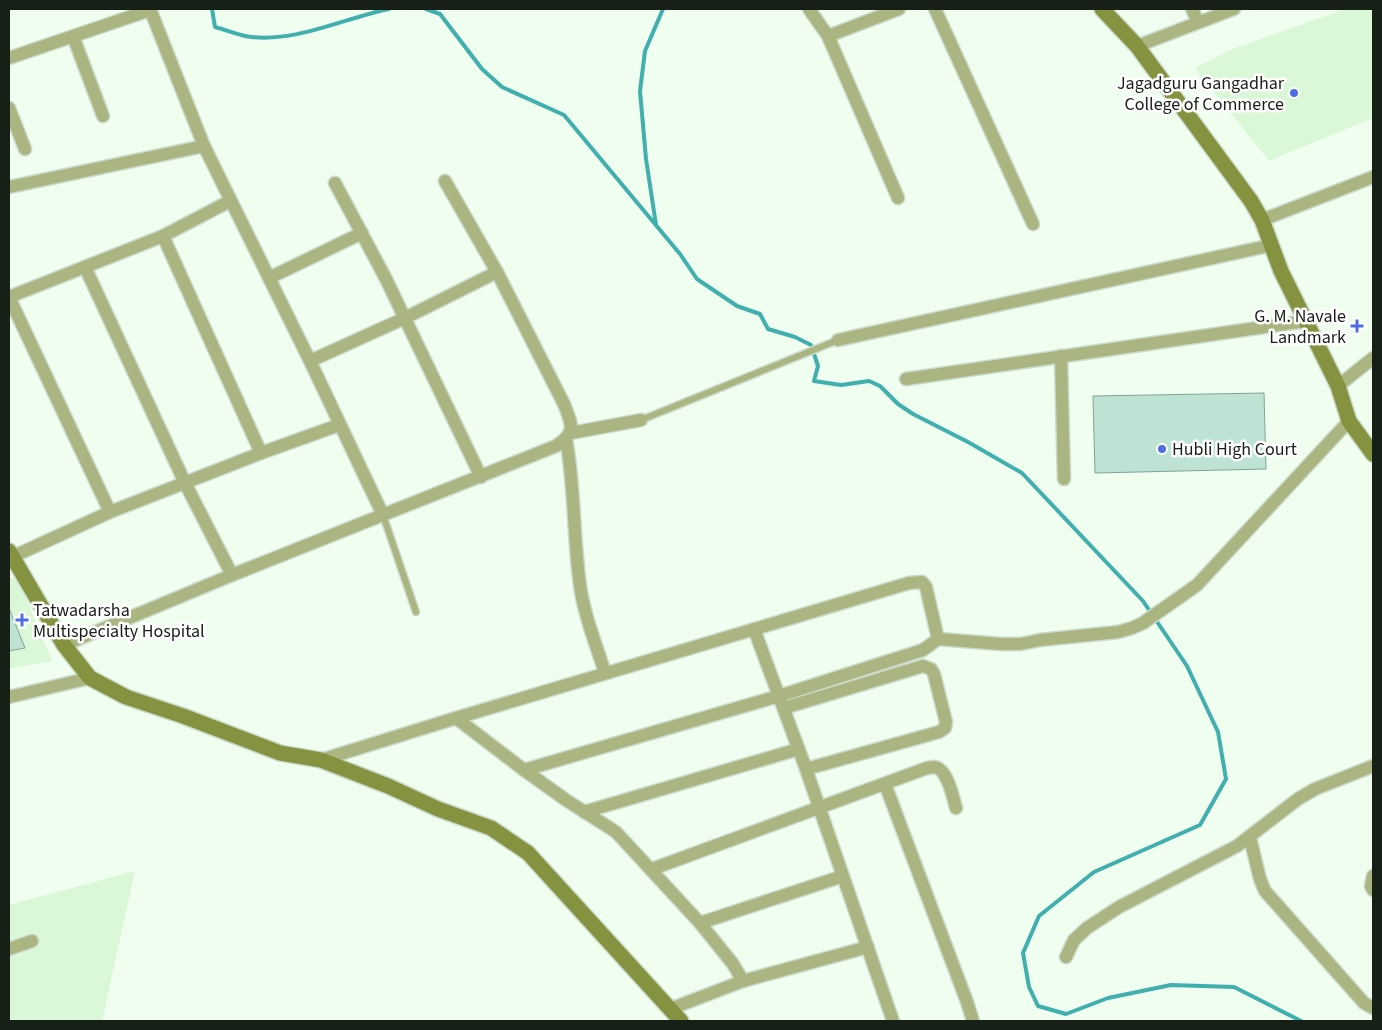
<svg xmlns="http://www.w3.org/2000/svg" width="1382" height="1030" viewBox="0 0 1382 1030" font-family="'Source Sans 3',sans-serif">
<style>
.built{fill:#daf8d7}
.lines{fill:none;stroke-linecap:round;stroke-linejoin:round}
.stream{stroke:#40afad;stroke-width:4}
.building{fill:#bee2d3;stroke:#82a496}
.lane-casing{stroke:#ccdacb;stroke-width:9}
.street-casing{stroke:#ccdacb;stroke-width:15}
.secondary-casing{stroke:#ccdacb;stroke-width:18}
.lane{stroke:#aab581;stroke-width:6}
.street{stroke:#aab581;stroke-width:12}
.secondary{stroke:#859341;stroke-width:15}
.poi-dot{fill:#4d6de1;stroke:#fff;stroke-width:2}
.labels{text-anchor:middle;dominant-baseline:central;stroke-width:5;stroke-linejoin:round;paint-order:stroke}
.poi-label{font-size:18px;fill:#172016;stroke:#fff;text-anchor:end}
</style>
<rect width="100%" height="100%" fill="#effeee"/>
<g class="built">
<polygon points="1345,9 1373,9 1373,118 1269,161 1195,68 1230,50"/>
<polygon points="9,578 18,579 52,661 9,669"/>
<polygon points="135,871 102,1021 9,1021 9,905"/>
</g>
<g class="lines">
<g class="stream">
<path d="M212 9 215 27C227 30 240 36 252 37 297 42 345 18 389 9"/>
<polyline points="426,9 440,14 482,69 502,87 564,115 680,254 697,279 737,306 760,314 768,329 795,337 811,345 818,366 814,381 841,385 869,381 880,386 898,404 913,414 968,442 1022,473 1143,601 1187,666 1218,732 1226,779 1200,825 1094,872 1039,916 1023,953 1029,987 1038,1006 1066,1014 1108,998 1171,985 1234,987 1301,1021"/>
<polyline points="656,225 646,159 640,91 645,51 663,9"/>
</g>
</g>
<g class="building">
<polygon points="1264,393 1266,469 1095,473 1093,396"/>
<polygon points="9,608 25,648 9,651"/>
</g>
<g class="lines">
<defs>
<g id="lane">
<polyline points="641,420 838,340"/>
<polyline points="383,515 416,612"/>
</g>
<g id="street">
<polyline points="150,9 204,146 310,361 383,515"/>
<polyline points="809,9 828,36 898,198"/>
<polyline points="935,9 1033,224"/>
<polyline points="1192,9 1198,22"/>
<polyline points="73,36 103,116"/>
<polyline points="828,36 899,9"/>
<polyline points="1137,46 1234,9"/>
<polyline points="9,58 150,10"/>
<polyline points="9,108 25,149"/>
<polyline points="335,183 386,279 481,477"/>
<polyline points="9,187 204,146"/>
<polyline points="1262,220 1373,177"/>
<polyline points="163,236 261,453"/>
<polyline points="85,267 185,483 232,575"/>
<polyline points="269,278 362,233"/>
<polyline points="838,340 1272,245"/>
<polyline points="1061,356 1064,479"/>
<polyline points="310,361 405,318 497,272"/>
<polyline points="906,379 1306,321"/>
<polyline points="1338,386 1373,358"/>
<polyline points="571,433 641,420"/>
<path d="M566 439C575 487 573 536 580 585 584 615 596 644 605 673"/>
<polyline points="110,512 9,297 163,236 230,201"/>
<polyline points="12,557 110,512 261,453 339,425"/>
<polyline points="754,629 806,769 893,1021"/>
<polyline points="938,639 1001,644 1021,644 1040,640 1118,632 1132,628 1143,623 1197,585 1349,421"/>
<path d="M64 645 232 575 556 446C577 432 572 425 564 404L497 272 445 181"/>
<polyline points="9,697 90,678"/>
<polyline points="784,708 923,666 931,669 934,674 946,722 945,728 939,732 806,769"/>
<polyline points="456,718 524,770 566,800 616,832 700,923 733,964 743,981"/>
<polyline points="321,760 456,718 909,583 922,582 926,587 938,639 923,650 779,696 524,770"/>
<polyline points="885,784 967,1002 973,1021"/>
<polyline points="584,812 799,749"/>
<polyline points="1250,838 1260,879 1265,891 1364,1003 1373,1008"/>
<path d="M652 869 927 768C927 768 935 767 935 767 948 770 953 798 956 808"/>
<polyline points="1373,876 1371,886 1373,890"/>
<polyline points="700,923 843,876"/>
<polyline points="9,949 32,941"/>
<polyline points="1066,957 1074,940 1087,928 1119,907 1237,846 1298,799 1315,789 1373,766"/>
<polyline points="670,1009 743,981 868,947"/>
</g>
<g id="secondary">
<polyline points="1102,9 1137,46 1251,201 1262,220 1281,271 1338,386 1349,421 1373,454"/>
<polyline points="9,551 64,645 90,678 126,697 183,716 280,753 321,760 388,786 438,809 491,828 528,853 681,1021"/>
</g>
</defs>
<use href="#lane" class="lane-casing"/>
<use href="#street" class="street-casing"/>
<use href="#secondary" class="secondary-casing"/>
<use href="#lane" class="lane"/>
<use href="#street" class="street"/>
<use href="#secondary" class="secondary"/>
</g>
<g class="poi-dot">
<circle cx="1294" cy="93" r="5"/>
<path d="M1354.5 318.5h5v5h5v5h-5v5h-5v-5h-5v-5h5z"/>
<circle cx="1162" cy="449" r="5"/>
<path d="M19.5 612.5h5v5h5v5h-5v5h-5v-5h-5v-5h5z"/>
</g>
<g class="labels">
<g class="poi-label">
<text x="1284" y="83">Jagadguru Gangadhar<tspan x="1284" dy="21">College of Commerce</tspan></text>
<text x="1346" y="316">G. M. Navale<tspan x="1346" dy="21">Landmark</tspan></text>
<text x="1172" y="449" text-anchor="start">Hubli High Court</text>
<text x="33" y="610" text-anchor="start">Tatwadarsha<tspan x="33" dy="21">Multispecialty Hospital</tspan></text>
</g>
</g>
<rect width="1382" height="1030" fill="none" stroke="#172016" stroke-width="20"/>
</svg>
